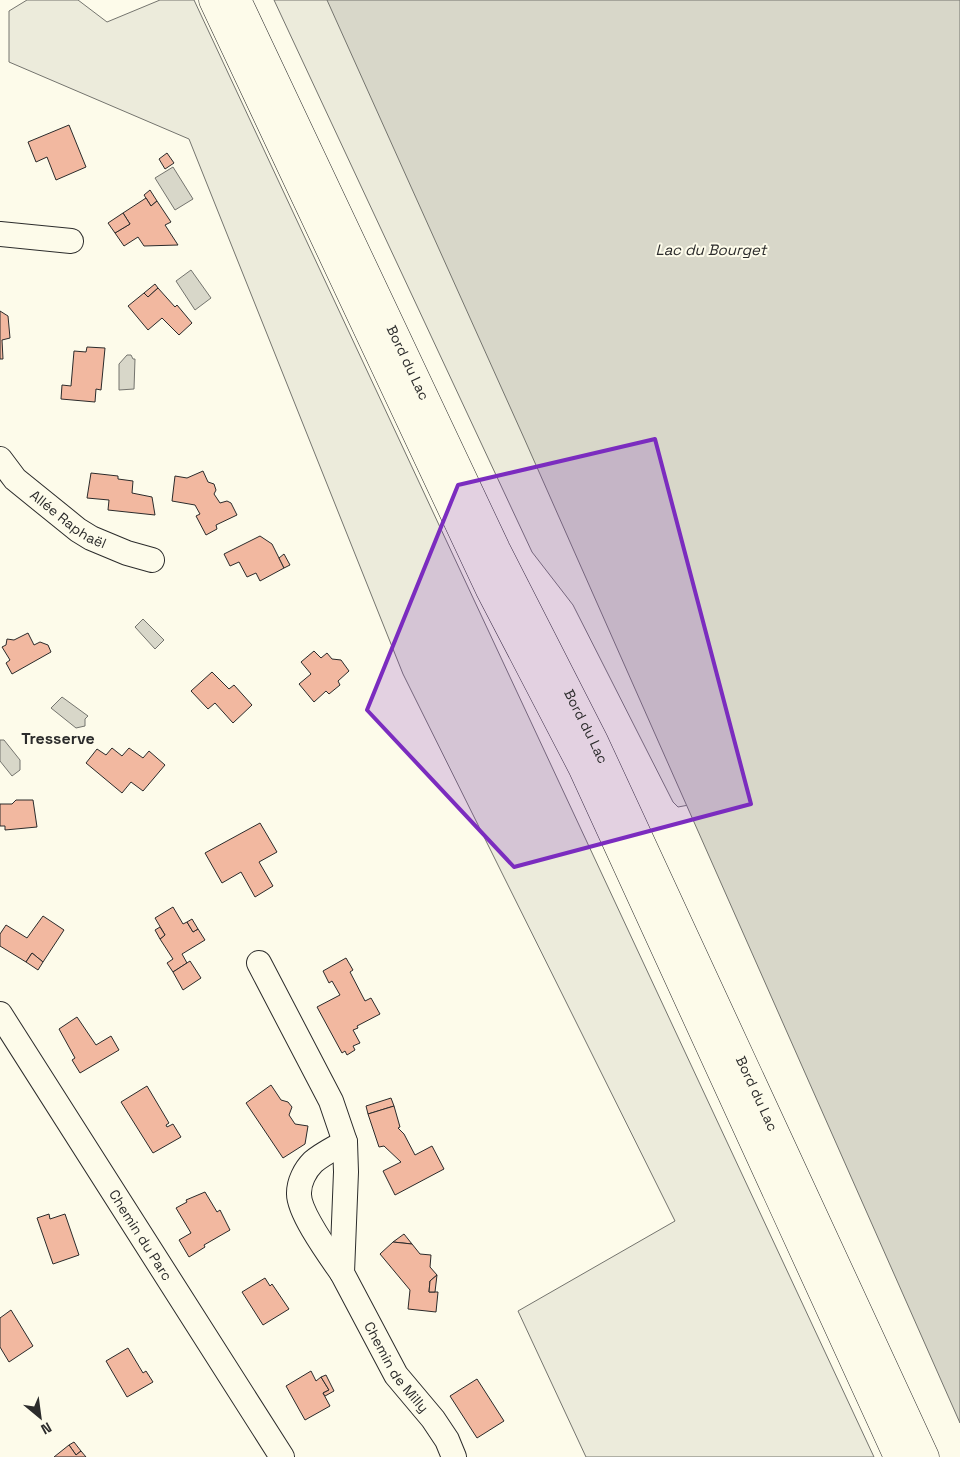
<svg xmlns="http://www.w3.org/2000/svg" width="960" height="1457" viewBox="0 0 960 1457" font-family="'Space Grotesk',sans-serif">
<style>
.green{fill:#ecebdb;stroke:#74746e}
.water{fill:#d8d7c9;stroke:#74746e}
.building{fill:#f2b8a0;stroke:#2b2b2b}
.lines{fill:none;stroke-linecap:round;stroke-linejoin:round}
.minor-casing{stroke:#2b2b2b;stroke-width:26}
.major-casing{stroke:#2b2b2b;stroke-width:29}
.minor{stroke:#fdfbea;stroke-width:24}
.major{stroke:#fdfbea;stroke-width:28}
.marked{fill:#7b2cbf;fill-opacity:0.2;stroke:#7b2cbf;stroke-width:4;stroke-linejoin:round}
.labels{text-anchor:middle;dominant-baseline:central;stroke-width:4;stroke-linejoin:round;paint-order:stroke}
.street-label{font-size:14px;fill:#2b2b2b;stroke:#fdfbea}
.water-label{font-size:15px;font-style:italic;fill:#2b2b2b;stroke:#fdfbea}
.quarter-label{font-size:16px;font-weight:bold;fill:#2b2b2b;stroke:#fdfbea}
</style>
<rect width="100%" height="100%" fill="#fdfbea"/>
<g class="green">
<polygon points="27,0 78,0 107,22 160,0 194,0 874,1457 586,1457 518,1311 675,1221 403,674 189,139 9,62 9,11"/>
<polygon points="274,0 448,0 716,800 678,807 673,802 573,605 532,552"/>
</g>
<g class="water">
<polygon points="327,0 960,0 960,1423 524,438"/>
<polygon points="173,167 193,199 175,210 155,178"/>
<polygon points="191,270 211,298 195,310 176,281"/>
<polygon points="127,355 131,355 133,359 135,359 134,389 119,390 119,364"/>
<polygon points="143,619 164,640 155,649 135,627"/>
<polygon points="62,697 88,716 85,719 85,726 76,728 51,708"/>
<polygon points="0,740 4,740 20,760 20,770 12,776 0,761"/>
</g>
<g class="building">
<polygon points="69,125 86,167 56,180 47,157 36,162 28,142"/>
<polygon points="167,153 174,163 165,169 159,159"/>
<polygon points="150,190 157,201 151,206 144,195"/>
<polygon points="146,198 151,206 157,201 171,222 165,225 178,245 144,246 138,237 124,246 115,233 130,224 123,213"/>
<polygon points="123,213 130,224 115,233 108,223"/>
<polygon points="155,284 158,288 148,297 144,293"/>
<polygon points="158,288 175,307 177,305 192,323 179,335 162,318 148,330 128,306 144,293 148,297"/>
<polygon points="0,311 8,316 10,338 2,340 3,359 0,359"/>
<polygon points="87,347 105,348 101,390 96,389 95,402 61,399 62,385 71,386 74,351 86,352"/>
<polygon points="203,471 208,482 214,484 216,490 214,494 220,503 227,501 231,503 237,515 216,525 217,529 206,535 196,516 200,514 195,505 172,501 175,476 187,478"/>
<polygon points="91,473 118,476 118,479 133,481 132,493 152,497 155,515 108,510 109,500 87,498"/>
<polygon points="260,536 272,544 284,568 260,581 256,573 247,577 239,562 230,566 224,554"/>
<polygon points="284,554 290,565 284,568 279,558"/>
<polygon points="28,633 34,645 40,642 48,645 51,652 12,674 6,663 10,660 2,647 6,645 7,639 14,640"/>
<polygon points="314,651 321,658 327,653 332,659 341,660 349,671 338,681 340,685 329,694 326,691 314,702 299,684 311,674 301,662"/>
<polygon points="212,672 229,689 234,685 252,705 233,723 215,703 208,709 191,691"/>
<polygon points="112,748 122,756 129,748 143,758 149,751 165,765 143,791 131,782 122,793 86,763 97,749 106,755"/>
<polygon points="16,800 33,800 37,827 5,830 5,826 0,826 0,804 12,804"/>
<polygon points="260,823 277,852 259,862 273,886 255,897 241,872 222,883 205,853"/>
<polygon points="173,907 183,924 187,922 193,932 198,929 205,940 182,954 187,963 173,972 167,963 173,959 160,939 165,935 155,918"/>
<polygon points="43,916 64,930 43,962 32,953 26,962 0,946 0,934 6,925 27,938"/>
<polygon points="192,919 198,929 193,932 187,922"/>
<polygon points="160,927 165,935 160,939 155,930"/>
<polygon points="32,953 43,962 38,970 26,962"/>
<polygon points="346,958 353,970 350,972 365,1001 371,998 380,1014 357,1026 358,1028 353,1030 360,1043 353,1046 355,1050 347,1055 345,1051 342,1053 317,1007 340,995 332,981 329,983 323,971"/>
<polygon points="190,961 201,978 183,990 173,972"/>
<polygon points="77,1017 96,1045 111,1036 119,1050 80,1073 72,1060 75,1058 59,1029"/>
<polygon points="271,1085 281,1100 288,1102 292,1107 289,1115 295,1124 308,1126 305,1144 283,1158 246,1103"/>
<polygon points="147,1086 169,1123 166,1125 167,1127 173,1124 181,1137 153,1153 121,1102"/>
<polygon points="391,1098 394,1106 368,1114 366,1106"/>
<polygon points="394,1106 400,1127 398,1128 404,1134 415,1155 432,1146 444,1169 395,1195 383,1171 401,1162 384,1146 379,1147 368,1114"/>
<polygon points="205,1192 217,1212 220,1210 230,1230 204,1245 205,1247 189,1257 179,1240 191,1233 176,1208 187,1202 186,1200"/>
<polygon points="49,1214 50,1219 65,1214 79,1255 53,1264 37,1218"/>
<polygon points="404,1234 412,1244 393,1242"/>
<polygon points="393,1242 412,1244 420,1254 431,1255 430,1267 437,1275 430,1281 429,1292 438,1292 436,1312 408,1309 410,1290 380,1254"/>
<polygon points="437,1275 435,1292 429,1292 430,1281"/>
<polygon points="265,1278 270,1286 272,1284 289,1309 263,1325 242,1292"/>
<polygon points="11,1310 33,1346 9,1362 0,1347 0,1318"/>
<polygon points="128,1348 143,1373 146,1371 153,1382 127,1397 106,1361"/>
<polygon points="311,1371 316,1381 321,1377 329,1390 323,1393 330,1406 305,1420 286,1386"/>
<polygon points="326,1375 334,1391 325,1396 323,1393 329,1390 321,1377"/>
<polygon points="477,1379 504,1421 477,1438 450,1396"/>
<polygon points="74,1442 81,1451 76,1455 69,1445"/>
<polygon points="69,1445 76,1455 81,1451 86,1457 54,1457"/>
</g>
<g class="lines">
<defs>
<g id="minor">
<polyline points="0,234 71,241"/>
<path id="s1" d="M0 459 15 479 78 530 91 538 127 553 152 560"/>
<path id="s2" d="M259 963 331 1101 345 1142 346 1172 342 1273 396 1375 433 1419 447 1440 454 1457"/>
<path id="s3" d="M0 1014 282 1457"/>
<path d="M342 1273C331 1257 298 1212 299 1193 299 1182 305 1170 313 1162 322 1154 335 1148 345 1142"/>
</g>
<g id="major">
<polyline points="213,0 490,590 582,767 898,1457"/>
<path id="s4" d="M237 0 496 549 594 741 925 1457"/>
</g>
</defs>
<use href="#minor" class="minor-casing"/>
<use href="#major" class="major-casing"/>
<use href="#minor" class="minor"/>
<use href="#major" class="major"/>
</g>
<path class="marked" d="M655 439 751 804 514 867 367 710 458 485Z"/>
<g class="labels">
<g class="street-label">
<text stroke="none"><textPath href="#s4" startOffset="401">Bord du Lac</textPath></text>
<text stroke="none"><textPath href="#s1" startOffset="92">Allée Raphaël</textPath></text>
<text stroke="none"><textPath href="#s4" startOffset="806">Bord du Lac</textPath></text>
<text stroke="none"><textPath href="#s4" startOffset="1211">Bord du Lac</textPath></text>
<text stroke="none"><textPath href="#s3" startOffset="262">Chemin du Parc</textPath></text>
<text stroke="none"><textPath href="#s2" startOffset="439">Chemin de Milly</textPath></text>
</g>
<g class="water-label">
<text x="711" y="249">Lac du Bourget</text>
</g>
<g class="quarter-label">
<text x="58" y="738">Tresserve</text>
</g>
</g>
<g transform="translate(40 1417) rotate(151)" stroke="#fdfbea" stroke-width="4" paint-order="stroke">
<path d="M0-4L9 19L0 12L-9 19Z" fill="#2b2b2b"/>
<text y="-8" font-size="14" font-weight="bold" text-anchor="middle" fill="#2b2b2b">N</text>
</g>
</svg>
